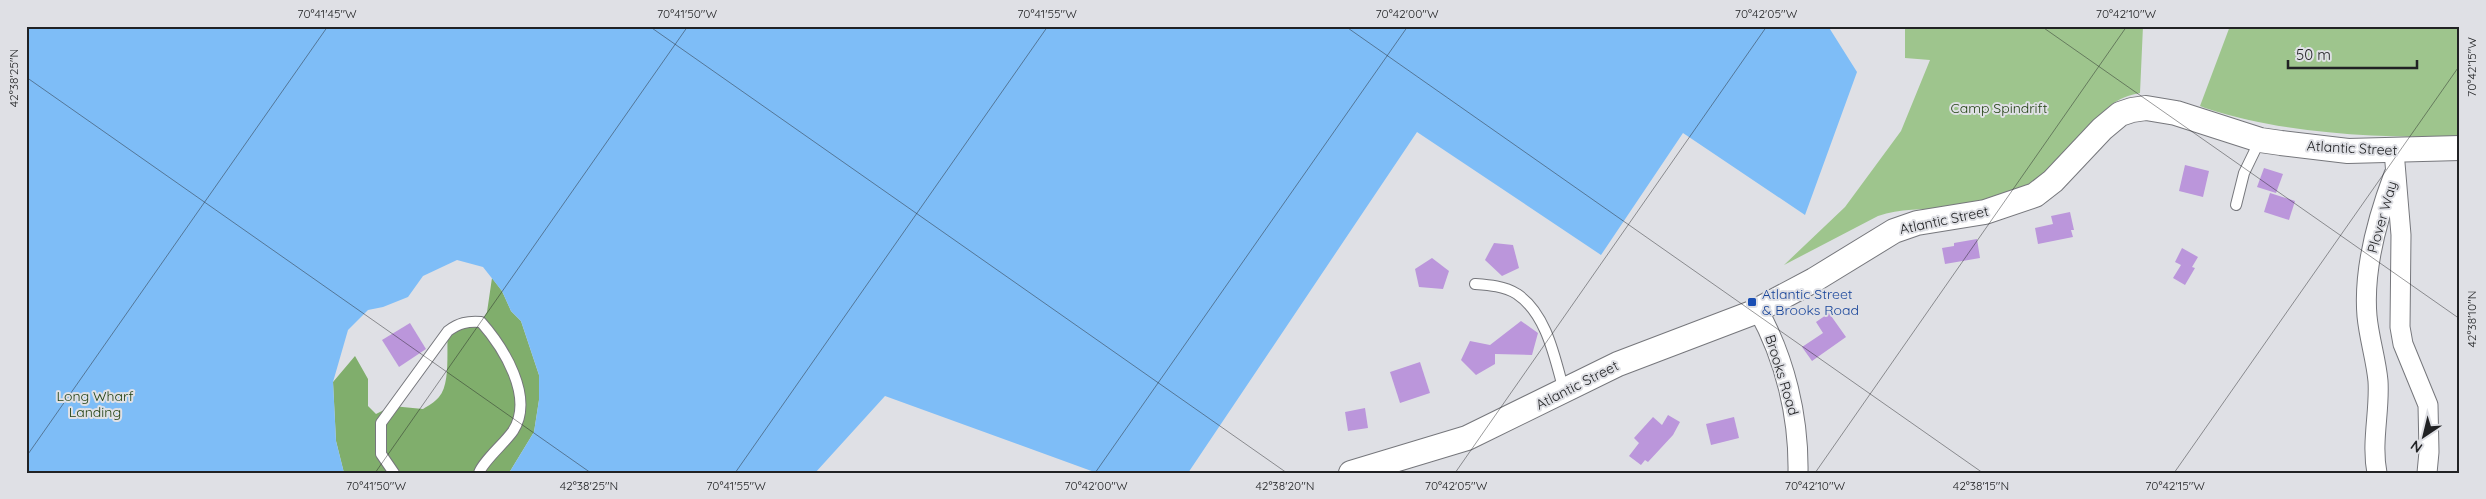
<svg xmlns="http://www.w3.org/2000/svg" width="2486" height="499" viewBox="0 0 2486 499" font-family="Quicksand,sans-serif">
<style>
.green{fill:#9ec58d}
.forest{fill:#80ae6c}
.water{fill:#7ebdf7}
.building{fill:#bb96db}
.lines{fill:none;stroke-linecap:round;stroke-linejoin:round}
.service-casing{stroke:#76777c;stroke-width:12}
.minor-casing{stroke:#76777c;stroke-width:21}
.tertiary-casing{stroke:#76777c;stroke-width:26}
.service{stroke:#fff;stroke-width:10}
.minor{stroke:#fff;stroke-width:19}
.tertiary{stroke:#fff;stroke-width:24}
.ticks{fill:none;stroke:#212224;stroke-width:1;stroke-opacity:0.45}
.transit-dot{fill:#1a4fb4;stroke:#dfe0e5;stroke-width:2}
.labels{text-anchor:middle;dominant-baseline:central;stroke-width:4;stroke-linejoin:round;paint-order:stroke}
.park-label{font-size:14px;fill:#234214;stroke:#dfe0e5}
.street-label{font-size:14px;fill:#212224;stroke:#dfe0e5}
.transit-label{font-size:14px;fill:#164399;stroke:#dfe0e5;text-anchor:start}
.neatline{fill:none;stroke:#212224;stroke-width:2}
.ticks-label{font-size:12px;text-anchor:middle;fill:#212224}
</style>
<rect width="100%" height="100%" fill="#dfe0e5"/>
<g class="green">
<path d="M1905 26H2143L2140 93C2107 99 2101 116 2082 139 2071 152 2057 166 2043 176 2021 195 1975 206 1946 208 1923 210 1900 208 1878 216L1784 265 1845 207 1901 131 1930 60 1905 58Z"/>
<path d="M2230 26H2460V137C2371 137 2290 135 2205 108L2200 106Z"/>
</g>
<path class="forest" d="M492 278 502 291 511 311 521 321 539 375V400L534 432 509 473H344L336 441 333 382 355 356 368 379V406L376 414 392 406 423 409C428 406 435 402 439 397 451 383 446 350 448 331L481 322 487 312Z"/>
<polygon class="water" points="26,26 1828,26 1857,72 1805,215 1683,133 1601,255 1417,132 1188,473 1097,473 885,396 815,473 509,473 534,432 539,400 539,375 521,321 511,311 502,291 483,267 457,260 423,276 408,297 383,307 368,310 348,330 333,382 336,441 344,473 26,473"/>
<g class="building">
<polygon points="2185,165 2209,171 2203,197 2179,191"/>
<polygon points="2264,168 2283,174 2276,193 2257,187"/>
<polygon points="2270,193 2295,201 2289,220 2264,212"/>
<polygon points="2070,212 2074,230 2071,230 2073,237 2038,244 2035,228 2053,224 2051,216"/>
<polygon points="1977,239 1980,258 1945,264 1942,248 1954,246 1954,243"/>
<polygon points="1494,243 1513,245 1519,268 1502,276 1485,260"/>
<polygon points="2182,248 2198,257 2192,267 2195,268 2185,285 2173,278 2181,265 2175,262"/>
<polygon points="1432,258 1449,271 1443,289 1419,287 1415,269"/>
<polygon points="1829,313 1846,337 1812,361 1802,347 1823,333 1816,322"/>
<polygon points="1521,321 1538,333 1532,355 1495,354 1495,364 1476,375 1461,360 1470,341 1490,345"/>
<polygon points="410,323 426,349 399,367 382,340"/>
<polygon points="1420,362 1430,393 1400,403 1390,372"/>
<polygon points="1365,408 1368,428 1348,431 1345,412"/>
<polygon points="1668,415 1680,422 1673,435 1648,462 1645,460 1641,465 1629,456 1639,443 1634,438 1653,417 1662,425"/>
<polygon points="1734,417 1739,438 1711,445 1706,424"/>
</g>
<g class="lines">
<defs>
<g id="service">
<polyline points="2236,205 2244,173 2260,140"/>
<path d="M1475 284C1489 285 1504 286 1517 294 1547 314 1555 359 1564 391"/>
<path d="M394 473 381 454V423L448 331C459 323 467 321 481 322 503 347 535 397 513 431 504 444 483 461 479 473"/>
</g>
<g id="minor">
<polyline points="2394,151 2401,235 2400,327 2403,344 2428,405 2429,452 2427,473"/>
<path d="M1758 310C1785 359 1799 416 1798 473"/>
<path d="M2377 473C2371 442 2380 411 2378 381 2376 359 2369 338 2367 316 2363 269 2377 219 2394 174"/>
</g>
<polyline id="tertiary" points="1351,473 1467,438 1618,364 1752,313 1814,280 1894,231 1917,223 1985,212 2035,195 2053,181 2102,129 2120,114 2132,110 2146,108 2176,113 2260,140 2281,143 2348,151 2460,148"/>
</defs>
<use href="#service" class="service-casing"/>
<use href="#minor" class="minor-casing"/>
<use href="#tertiary" class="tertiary-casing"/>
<use href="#service" class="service"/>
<use href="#minor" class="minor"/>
<use href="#tertiary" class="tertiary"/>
</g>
<path class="ticks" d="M649 26 1287 473M1345 26 1983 473M2041 26 2460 319M26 77 591 473M26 457 328 26M375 473 688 26M735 473 1048 26M1095 473 1408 26M1455 473 1767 26M1815 473 2127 26M2174 473 2460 65"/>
<rect class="transit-dot" x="1747" y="297" width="10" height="10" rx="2.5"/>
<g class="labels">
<g class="park-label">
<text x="1999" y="108">Camp Spindrift</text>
<text x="95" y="396">Long Wharf<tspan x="95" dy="16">Landing</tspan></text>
</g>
<g class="street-label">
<text transform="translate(2352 148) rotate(3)">Atlantic Street</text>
<text transform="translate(2382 217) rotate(-74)">Plover Way</text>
<text transform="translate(1944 220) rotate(-12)">Atlantic Street</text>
<text transform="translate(1782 375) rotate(73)">Brooks Road</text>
<text transform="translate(1577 385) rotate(-27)">Atlantic Street</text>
</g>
<g class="transit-label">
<text x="1762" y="294">Atlantic Street<tspan x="1762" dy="16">&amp; Brooks Road</tspan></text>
</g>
</g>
<rect width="2486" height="499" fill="none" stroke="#dfe0e5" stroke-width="55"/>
<g transform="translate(2424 436) rotate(215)" stroke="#dfe0e5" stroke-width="4" paint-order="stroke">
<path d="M0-4L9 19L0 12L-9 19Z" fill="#212224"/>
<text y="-8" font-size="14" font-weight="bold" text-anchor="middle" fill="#212224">N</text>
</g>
<path d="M2288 60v8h129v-8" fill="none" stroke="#212224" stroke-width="2.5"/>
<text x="2296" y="60" font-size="15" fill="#212224" stroke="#dfe0e5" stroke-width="4" paint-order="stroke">50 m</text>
<rect x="28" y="28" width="2430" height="444" class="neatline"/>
<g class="ticks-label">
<text x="327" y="18">70°41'45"W</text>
<text x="687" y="18">70°41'50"W</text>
<text x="1047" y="18">70°41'55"W</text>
<text x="1407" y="18">70°42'00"W</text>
<text x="1766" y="18">70°42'05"W</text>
<text x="2126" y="18">70°42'10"W</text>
<text transform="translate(2472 67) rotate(-90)" y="4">70°42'15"W</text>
<text transform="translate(14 78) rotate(-90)" y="4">42°38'25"N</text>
<text transform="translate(2472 319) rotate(-90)" y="4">42°38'10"N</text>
<text x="376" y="490">70°41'50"W</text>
<text x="589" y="490">42°38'25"N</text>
<text x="736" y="490">70°41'55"W</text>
<text x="1096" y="490">70°42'00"W</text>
<text x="1285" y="490">42°38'20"N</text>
<text x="1456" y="490">70°42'05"W</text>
<text x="1815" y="490">70°42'10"W</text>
<text x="1981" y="490">42°38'15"N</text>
<text x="2175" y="490">70°42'15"W</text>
</g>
</svg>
